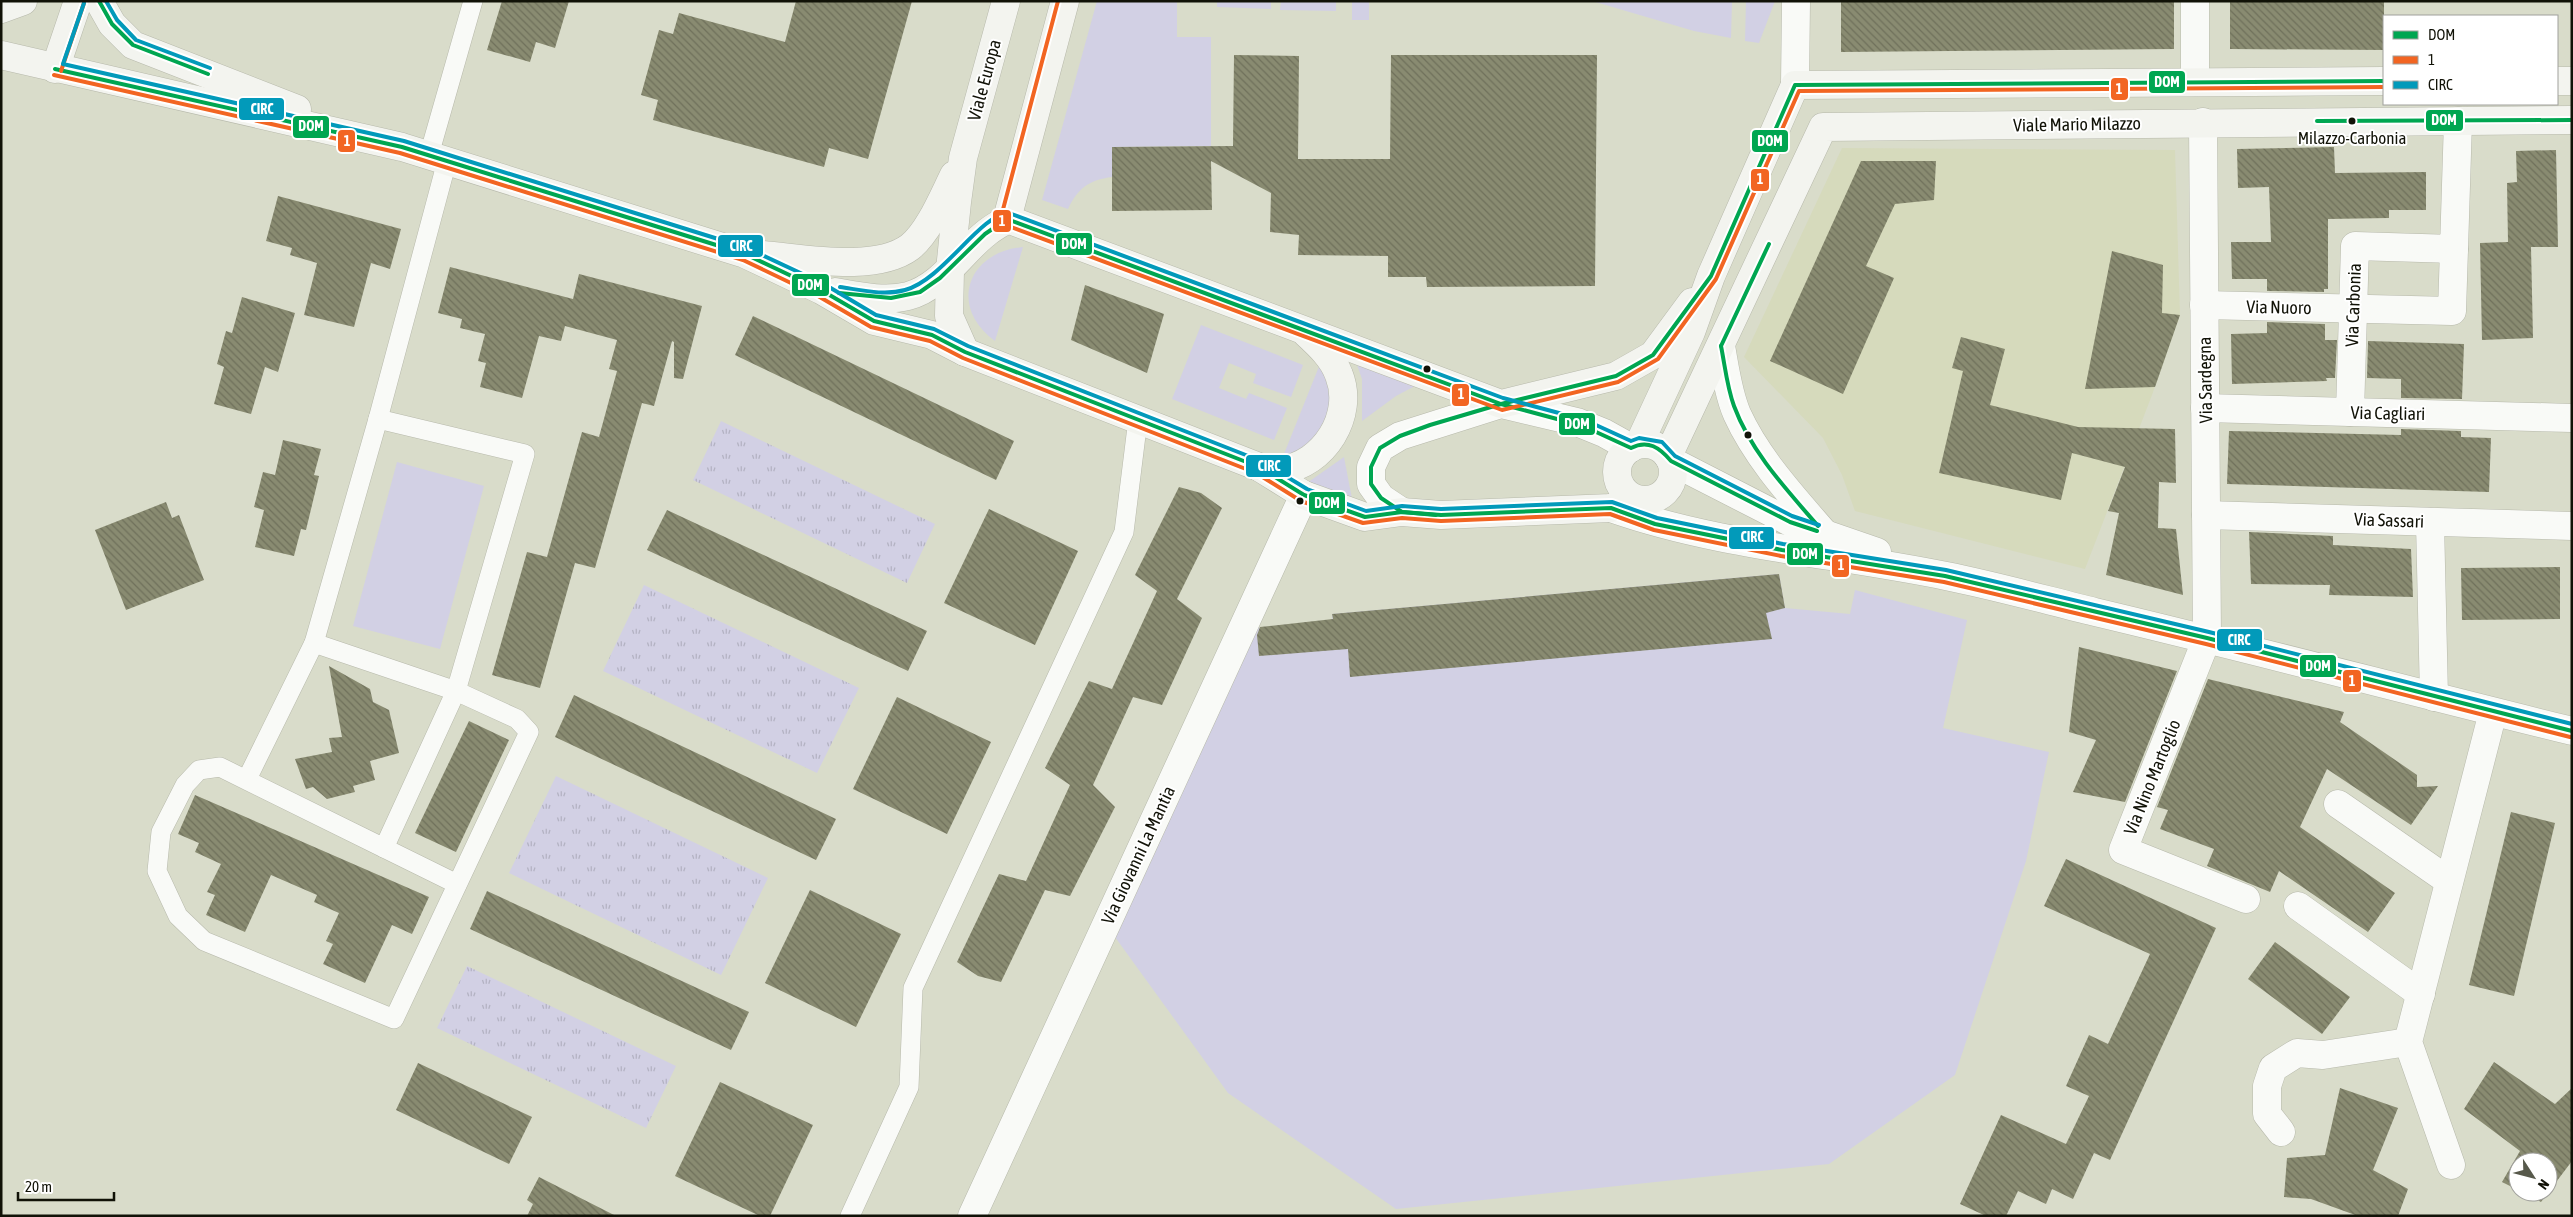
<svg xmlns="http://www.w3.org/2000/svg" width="2573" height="1217" viewBox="0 0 2573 1217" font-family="'Asap Condensed',sans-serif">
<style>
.built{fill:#d6dabc}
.green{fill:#d2d0e4}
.park{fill:url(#park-tufts)}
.building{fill:url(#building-back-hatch)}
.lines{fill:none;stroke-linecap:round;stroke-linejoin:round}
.lane-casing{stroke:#b7b9ab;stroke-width:20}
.street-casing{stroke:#b7b9ab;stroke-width:29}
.secondary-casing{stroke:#b7b9ab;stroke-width:29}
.lane{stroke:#f9faf7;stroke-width:19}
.street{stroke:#f9faf7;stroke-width:28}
.secondary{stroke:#f3f4ef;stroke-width:28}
.bus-1-casing{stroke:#fff;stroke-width:8}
.bus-2-casing{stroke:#fff;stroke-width:8}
.bus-3-casing{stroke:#fff;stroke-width:8}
.bus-1{stroke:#00a651;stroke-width:4}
.bus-2{stroke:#f26522;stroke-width:4}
.bus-3{stroke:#029aba;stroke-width:4}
.bus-dot{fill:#111207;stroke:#fff;stroke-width:2}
.labels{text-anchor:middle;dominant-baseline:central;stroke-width:4;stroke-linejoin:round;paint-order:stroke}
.bus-label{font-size:17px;fill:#111207;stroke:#fff}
.street-label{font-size:18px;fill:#111207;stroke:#fff}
.line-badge{stroke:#fff;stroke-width:2}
.badge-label{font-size:14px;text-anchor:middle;font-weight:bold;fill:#fff}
</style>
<defs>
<pattern id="park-tufts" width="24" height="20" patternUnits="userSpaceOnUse" patternTransform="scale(1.25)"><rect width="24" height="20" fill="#d2d0e4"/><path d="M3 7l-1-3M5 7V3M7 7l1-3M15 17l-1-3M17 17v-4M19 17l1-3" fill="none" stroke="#b3b2c2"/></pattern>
<pattern id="building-back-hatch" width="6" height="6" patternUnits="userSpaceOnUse" patternTransform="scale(1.25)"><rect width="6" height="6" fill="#898b71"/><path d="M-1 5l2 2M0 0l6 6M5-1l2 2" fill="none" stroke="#6f705b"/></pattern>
</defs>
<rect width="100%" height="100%" fill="#d9dcca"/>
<polygon class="built" points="1842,148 2175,150 2180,315 2152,395 2085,569 1855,511 1842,475 1823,438 1744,357"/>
<g class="green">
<path d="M1097 1H1177V37H1211V146L1112 147V177C1089 180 1078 188 1068 209L1042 200Z"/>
<polygon points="1217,1 1271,1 1271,9 1217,7"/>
<polygon points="1281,1 1336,1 1336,11 1280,10"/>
<rect x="1352" y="1" width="17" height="19"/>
<polygon points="1592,1 1732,1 1731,38 1694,31"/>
<polygon points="1746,1 1775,1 1759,43 1745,41"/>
<path d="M1023 247 995 341C948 307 967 252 1023 247Z"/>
<polygon points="1201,325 1303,365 1291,397 1253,383 1256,374 1229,363 1219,388 1246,399 1249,393 1287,408 1274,440 1172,399"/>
<polygon points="1356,362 1415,386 1396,396 1362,421 1362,379"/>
<path d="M1320 364C1331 380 1336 412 1325 428 1318 437 1307 445 1299 453L1284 454Z"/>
<polygon points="1344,457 1352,499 1307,483"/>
<polygon points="397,462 484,486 440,649 353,626"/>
<polygon points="1779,574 1785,608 1850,614 1855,590 1967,620 1943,728 2049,752 2026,861 1955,1075 1829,1164 1396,1209 1228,1093 1115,937 1256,628 1292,624 1335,649 1332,614"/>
</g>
<g class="park">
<polygon points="721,421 935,524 907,583 693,480"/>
<polygon points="644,585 859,688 817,773 603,671"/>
<polygon points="556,776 768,878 721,975 509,873"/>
<polygon points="467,966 676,1066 646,1128 437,1028"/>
</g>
<g class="building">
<polygon points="502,1 569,1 555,48 536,42 530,62 487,50"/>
<polygon points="796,1 912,1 868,159 829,148 824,167 653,120 658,100 641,95 659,30 673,34 679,13 785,42"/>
<polygon points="1841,1 2174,1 2174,49 1841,52"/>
<polygon points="2230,1 2384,1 2384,50 2230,49"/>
<polygon points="1234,55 1299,56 1298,159 1390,159 1391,55 1597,55 1595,286 1427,287 1426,277 1388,277 1388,256 1298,255 1299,235 1270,232 1271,193 1211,161 1212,210 1112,211 1112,147 1233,146"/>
<polygon points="2334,147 2335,173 2426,172 2426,210 2389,210 2389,218 2328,219 2328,289 2324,289 2324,292 2267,291 2267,279 2232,279 2231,242 2271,242 2269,187 2238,188 2237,149"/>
<polygon points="2556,150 2558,247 2531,247 2533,338 2482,340 2480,243 2508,242 2507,183 2517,182 2516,151"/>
<polygon points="1861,161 1936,161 1934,200 1895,204 1866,266 1894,278 1843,394 1770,361"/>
<polygon points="278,196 401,229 390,269 371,263 354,327 304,315 317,263 290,255 292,248 266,241"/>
<polygon points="2112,251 2163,265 2162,313 2180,315 2155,387 2085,389"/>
<polygon points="450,267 573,299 579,274 702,306 683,379 674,378 674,342 672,341 654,406 642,403 595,568 575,563 540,688 492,675 527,552 547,557 582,432 599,437 617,371 609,369 617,340 565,326 561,341 539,336 522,398 480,387 486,363 478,361 485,334 460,328 462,319 438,313"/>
<polygon points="1085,285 1164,314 1147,373 1071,340"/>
<polygon points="242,297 295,313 278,372 265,367 251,414 214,404 224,367 217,364 226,331 232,333"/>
<polygon points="753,316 1014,441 996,480 735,355"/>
<polygon points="2267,322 2325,324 2325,340 2337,340 2335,378 2326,378 2327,381 2232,384 2231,334 2267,333"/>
<polygon points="1961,337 2005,349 1990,405 2078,427 2175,429 2176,483 2159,482 2158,528 2176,529 2183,595 2106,575 2119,513 2108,511 2125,467 2072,453 2061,500 1939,473 1963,371 1952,368"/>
<polygon points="2368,341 2464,344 2462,399 2401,398 2401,379 2367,378"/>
<polygon points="2401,429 2461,431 2461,437 2491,438 2489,492 2227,484 2229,431 2401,435"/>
<polygon points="283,440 321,449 314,475 319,476 306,530 301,529 294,556 255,547 264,510 254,507 263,472 275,475"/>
<polygon points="1179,487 1201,493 1222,508 1177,599 1202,618 1162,705 1133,697 1093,785 1115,807 1070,896 1045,890 1001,982 978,976 957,962 999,874 1026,881 1070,785 1045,768 1089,681 1112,689 1157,591 1135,575"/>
<polygon points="166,502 172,518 179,515 204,580 126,610 95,530"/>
<polygon points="989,509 1078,551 1035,645 944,603"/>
<polygon points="667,510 927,631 908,671 647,550"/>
<polygon points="2249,532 2333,536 2333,545 2411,549 2413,597 2329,595 2330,585 2251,584"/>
<polygon points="2560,567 2560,619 2462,620 2461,568"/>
<polygon points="1779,574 1785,608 1766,613 1772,639 1350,677 1348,649 1259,656 1257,635 1260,627 1333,619 1332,614"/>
<polygon points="2079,647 2177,671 2125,802 2073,792 2096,740 2069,732"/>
<polygon points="329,666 370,689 373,702 389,710 399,753 370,761 375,780 353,786 355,792 327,799 313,787 306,789 295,759 332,752 329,738 342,737"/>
<polygon points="2208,679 2344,712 2340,722 2417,775 2417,787 2438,786 2411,825 2327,769 2300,827 2395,893 2368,932 2279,871 2270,892 2207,866 2214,849 2160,829 2168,810 2157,807"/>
<polygon points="574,695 836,819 816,860 555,737"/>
<polygon points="897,697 991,742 947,834 853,789"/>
<polygon points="469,721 509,740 456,852 415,833"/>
<polygon points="195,795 429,897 412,934 392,925 365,983 323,964 333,944 326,941 339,913 314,902 317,895 271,875 245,932 206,915 215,895 207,892 221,864 195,852 199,843 178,834"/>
<polygon points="2511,812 2555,823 2514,996 2469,985"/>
<polygon points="2066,859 2216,928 2110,1160 2094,1153 2073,1199 2052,1189 2046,1204 2018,1191 2006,1216 1986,1216 1960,1204 2001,1115 2066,1144 2089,1096 2066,1086 2089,1035 2108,1044 2150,954 2044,906"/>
<polygon points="810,890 901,934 856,1027 765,983"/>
<polygon points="487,891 749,1012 731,1050 470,929"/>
<polygon points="2275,942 2350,997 2322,1034 2248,979"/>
<polygon points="2494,1062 2555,1104 2572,1088 2572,1161 2541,1202 2522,1192 2548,1192 2548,1162 2518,1162 2518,1190 2502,1182 2520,1151 2464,1109"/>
<polygon points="418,1063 532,1117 509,1164 396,1110"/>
<polygon points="720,1082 813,1125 770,1216 760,1216 675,1176"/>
<polygon points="2340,1088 2398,1108 2373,1170 2408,1189 2398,1216 2358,1216 2311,1199 2284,1197 2287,1158 2325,1155"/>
<polygon points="539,1177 616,1216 527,1216 533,1204 527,1200"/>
</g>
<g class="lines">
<defs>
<g id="lane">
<polyline points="429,155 473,1"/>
<polyline points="314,643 456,691 517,719 529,732 394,1019 204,941 178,916 157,871 161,832 185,785 199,770 220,767 384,848 456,691 525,454 378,419"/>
<polyline points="247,779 314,643 378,419 447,161"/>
<polyline points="384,848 457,884"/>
<polyline points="850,1216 909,1087 913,988 1124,532 1138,419"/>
</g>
<g id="street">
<polyline points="2195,82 2195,1"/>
<polyline points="1795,85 1796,1"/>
<polyline points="2203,122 2207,638 2123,850 2246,899"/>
<polyline points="2204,305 2452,311 2454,249"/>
<path d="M1721 346C1725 368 1728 393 1737 414 1757 458 1792 496 1824 533"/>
<polyline points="2205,408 2572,418"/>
<polyline points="2350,412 2355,246 2454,249 2458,121"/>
<polyline points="1671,461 1790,522 1877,552"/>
<path d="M1611 508C1719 546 1834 553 1946 576 1996 586 2046 600 2095 612 2255 650 2413 692 2572 731"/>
<polyline points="1402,512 1381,498 1371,484 1371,467 1380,448 1400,436 1501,404 1577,422 1604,433 1631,448"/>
<polyline points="2206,515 2572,526"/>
<polyline points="2430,522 2434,697"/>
<polyline points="2338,804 2449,881"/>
<polyline points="2298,906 2421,994"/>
<polyline points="2281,1132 2267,1114 2267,1086 2273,1068 2297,1053 2323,1055 2408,1042"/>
<polyline points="2451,1165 2408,1042 2493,712"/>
<polyline points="972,1216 1304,495"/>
</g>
<g id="secondary">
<polyline points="99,1 112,24 133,45 297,109"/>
<polyline points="1,9 23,1"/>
<polyline points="1,55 402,147 745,254 821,290 874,321 932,335 965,352 1259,467 1304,495 1365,517 1402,512 1441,515 1611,508 1649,501"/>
<polyline points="55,69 78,1"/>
<polyline points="2557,81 2572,81"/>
<polyline points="1007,219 1501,404 1616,376 1653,355 1692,302"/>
<polyline points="1007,219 1065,1"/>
<path d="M763 255C803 258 875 273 910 247 929 232 943 197 954 175"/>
<path d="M835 292C858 296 885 302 908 296 941 287 960 254 985 234 992 228 1000 224 1007 219"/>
<polyline points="965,352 949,316 950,270 957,202 963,158 1006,1"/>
<circle cx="1645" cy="472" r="28"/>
<polyline points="1639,444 1691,332 1711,276 1795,85 2384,81"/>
<polyline points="1668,456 1823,127 2572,120"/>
<path d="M1259 467C1266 468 1275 471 1281 470 1324 465 1355 415 1339 375 1333 358 1319 345 1306 333"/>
</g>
</defs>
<use href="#lane" class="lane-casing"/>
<use href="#street" class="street-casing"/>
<use href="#secondary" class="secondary-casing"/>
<use href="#lane" class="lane"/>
<use href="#street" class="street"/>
<use href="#secondary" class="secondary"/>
<defs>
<g id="bus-1">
<polyline points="99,1 112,24 133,45 208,74"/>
<polyline points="55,69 402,147 745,254 821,290 874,321 932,335 965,352 1259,467 1304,495 1365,517 1402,512 1441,515 1611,508 1655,524 1782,550 1945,576 2207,638 2572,731"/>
<polyline points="2317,121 2572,120"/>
<path d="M839 293 891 298 920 292 940 278 985 234 1007 219 1501 404 1583 426 1631 448C1648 439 1660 448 1671 461L1790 522 1817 531"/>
<polyline points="1721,346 1769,244"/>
<path d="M1721 346C1725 366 1727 387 1734 406 1751 452 1787 490 1818 526"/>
<polyline points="1436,515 1402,512 1381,498 1371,484 1371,467 1380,448 1400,436 1430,425 1501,404 1616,376 1653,355 1711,276 1795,85 2384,81"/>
</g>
<g id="bus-2">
<polyline points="1058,1 1001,217 1003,224 1502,410 1618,382 1658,359 1716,279 1799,91 2384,87"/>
<polyline points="61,71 84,3"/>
<polyline points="54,75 400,153 743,260 818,296 871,327 930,341 963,358 1256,473 1301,501 1363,523 1402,518 1441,521 1610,514 1654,530 1781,556 1944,582 2206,644 2570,737"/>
</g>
<g id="bus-3">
<polyline points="106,1 117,20 136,40 210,68"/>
<polyline points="84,3 63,64 404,141 747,248 824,284 876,315 934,329 968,346 1261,461 1307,489 1366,511 1402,506 1441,509 1612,502 1657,518 1783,544 1946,570 2209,632 2572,724"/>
<path d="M840 287C861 290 884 296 905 290 943 280 980 214 1009 213L1503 398 1585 420 1631 441 1639 438 1662 442 1675 456 1792 516 1819 525"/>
</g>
</defs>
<use href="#bus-1" class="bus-1-casing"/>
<use href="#bus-2" class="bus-2-casing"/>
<use href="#bus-3" class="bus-3-casing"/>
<use href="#bus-1" class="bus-1"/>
<use href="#bus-2" class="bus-2"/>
<use href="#bus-3" class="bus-3"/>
</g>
<g class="bus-dot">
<circle cx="2352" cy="121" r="4.5"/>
<circle cx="1427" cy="369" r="4.5"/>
<circle cx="1748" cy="435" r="4.5"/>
<circle cx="1300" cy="501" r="4.5"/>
</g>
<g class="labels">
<g class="bus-label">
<text x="2352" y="138">Milazzo-Carbonia</text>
</g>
<g class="street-label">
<text transform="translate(984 80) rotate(-75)">Viale Europa</text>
<text transform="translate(2077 124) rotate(-1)">Viale Mario Milazzo</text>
<text transform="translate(2353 305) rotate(-88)">Via Carbonia</text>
<text transform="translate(2279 307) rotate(1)">Via Nuoro</text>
<text transform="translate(2205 380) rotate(-91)">Via Sardegna</text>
<text transform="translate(2388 413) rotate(1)">Via Cagliari</text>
<text transform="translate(2389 520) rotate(2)">Via Sassari</text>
<text transform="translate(2152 777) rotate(-68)">Via Nino Martoglio</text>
<text transform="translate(1138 855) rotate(-65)">Via Giovanni La Mantia</text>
</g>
</g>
<g class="line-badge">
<rect x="2148" y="70" width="38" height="24" rx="5" fill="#00a651"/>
<rect x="2110" y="77" width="19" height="24" rx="5" fill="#f26522"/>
<rect x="238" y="97" width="47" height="24" rx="5" fill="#029aba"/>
<rect x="2425" y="109" width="39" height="23" rx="5" fill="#00a651"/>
<rect x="292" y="115" width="38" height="24" rx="5" fill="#00a651"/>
<rect x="337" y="129" width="19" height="24" rx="5" fill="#f26522"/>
<rect x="1751" y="129" width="38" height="24" rx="5" fill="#00a651"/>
<rect x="1750" y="168" width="20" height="24" rx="5" fill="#f26522"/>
<rect x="992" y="209" width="20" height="24" rx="5" fill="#f26522"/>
<rect x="1055" y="232" width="38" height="24" rx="5" fill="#00a651"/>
<rect x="717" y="234" width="47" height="24" rx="5" fill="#029aba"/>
<rect x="791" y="273" width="39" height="24" rx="5" fill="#00a651"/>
<rect x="1451" y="383" width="19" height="24" rx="5" fill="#f26522"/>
<rect x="1558" y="412" width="38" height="24" rx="5" fill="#00a651"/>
<rect x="1245" y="454" width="47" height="24" rx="5" fill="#029aba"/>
<rect x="1308" y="491" width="38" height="24" rx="5" fill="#00a651"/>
<rect x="1728" y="526" width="47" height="24" rx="5" fill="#029aba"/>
<rect x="1786" y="542" width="38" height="24" rx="5" fill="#00a651"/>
<rect x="1831" y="554" width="19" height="24" rx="5" fill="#f26522"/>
<rect x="2216" y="628" width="47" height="24" rx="5" fill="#029aba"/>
<rect x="2299" y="654" width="38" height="24" rx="5" fill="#00a651"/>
<rect x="2342" y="669" width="20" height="24" rx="5" fill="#f26522"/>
</g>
<g class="badge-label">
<text x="2167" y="87">DOM</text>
<text x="2119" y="94">1</text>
<text x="262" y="114">CIRC</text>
<text x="2444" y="125">DOM</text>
<text x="311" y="131">DOM</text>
<text x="347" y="146">1</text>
<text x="1770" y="146">DOM</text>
<text x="1760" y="184">1</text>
<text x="1002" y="226">1</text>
<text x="1074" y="249">DOM</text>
<text x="741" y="251">CIRC</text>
<text x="810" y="290">DOM</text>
<text x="1461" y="399">1</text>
<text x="1577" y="429">DOM</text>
<text x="1269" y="471">CIRC</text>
<text x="1327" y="508">DOM</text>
<text x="1752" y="542">CIRC</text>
<text x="1805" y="559">DOM</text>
<text x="1841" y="570">1</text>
<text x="2239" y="645">CIRC</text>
<text x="2318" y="671">DOM</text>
<text x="2352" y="686">1</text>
</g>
<rect width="2573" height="1217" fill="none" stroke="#111207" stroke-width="5"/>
<rect x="2383" y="15" width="175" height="90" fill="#ffffff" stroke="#a0a09c"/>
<rect x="2393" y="31" width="25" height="8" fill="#00a651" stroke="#a0a09c"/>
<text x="2428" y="40" font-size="15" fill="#111207">DOM</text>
<rect x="2393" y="56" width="25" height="8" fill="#f26522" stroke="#a0a09c"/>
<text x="2428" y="65" font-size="15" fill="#111207">1</text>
<rect x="2393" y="81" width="25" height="8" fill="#029aba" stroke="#a0a09c"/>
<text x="2428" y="90" font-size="15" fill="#111207">CIRC</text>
<g transform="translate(2533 1177) rotate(126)"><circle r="24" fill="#ffffff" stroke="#a0a09c"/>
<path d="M0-4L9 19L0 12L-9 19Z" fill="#57594b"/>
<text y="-8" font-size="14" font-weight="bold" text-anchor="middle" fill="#111207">N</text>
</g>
<path d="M18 1192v8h96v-8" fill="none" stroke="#111207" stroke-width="2.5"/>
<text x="25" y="1192" font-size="15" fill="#111207" stroke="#ffffff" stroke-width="4" paint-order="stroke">20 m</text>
</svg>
